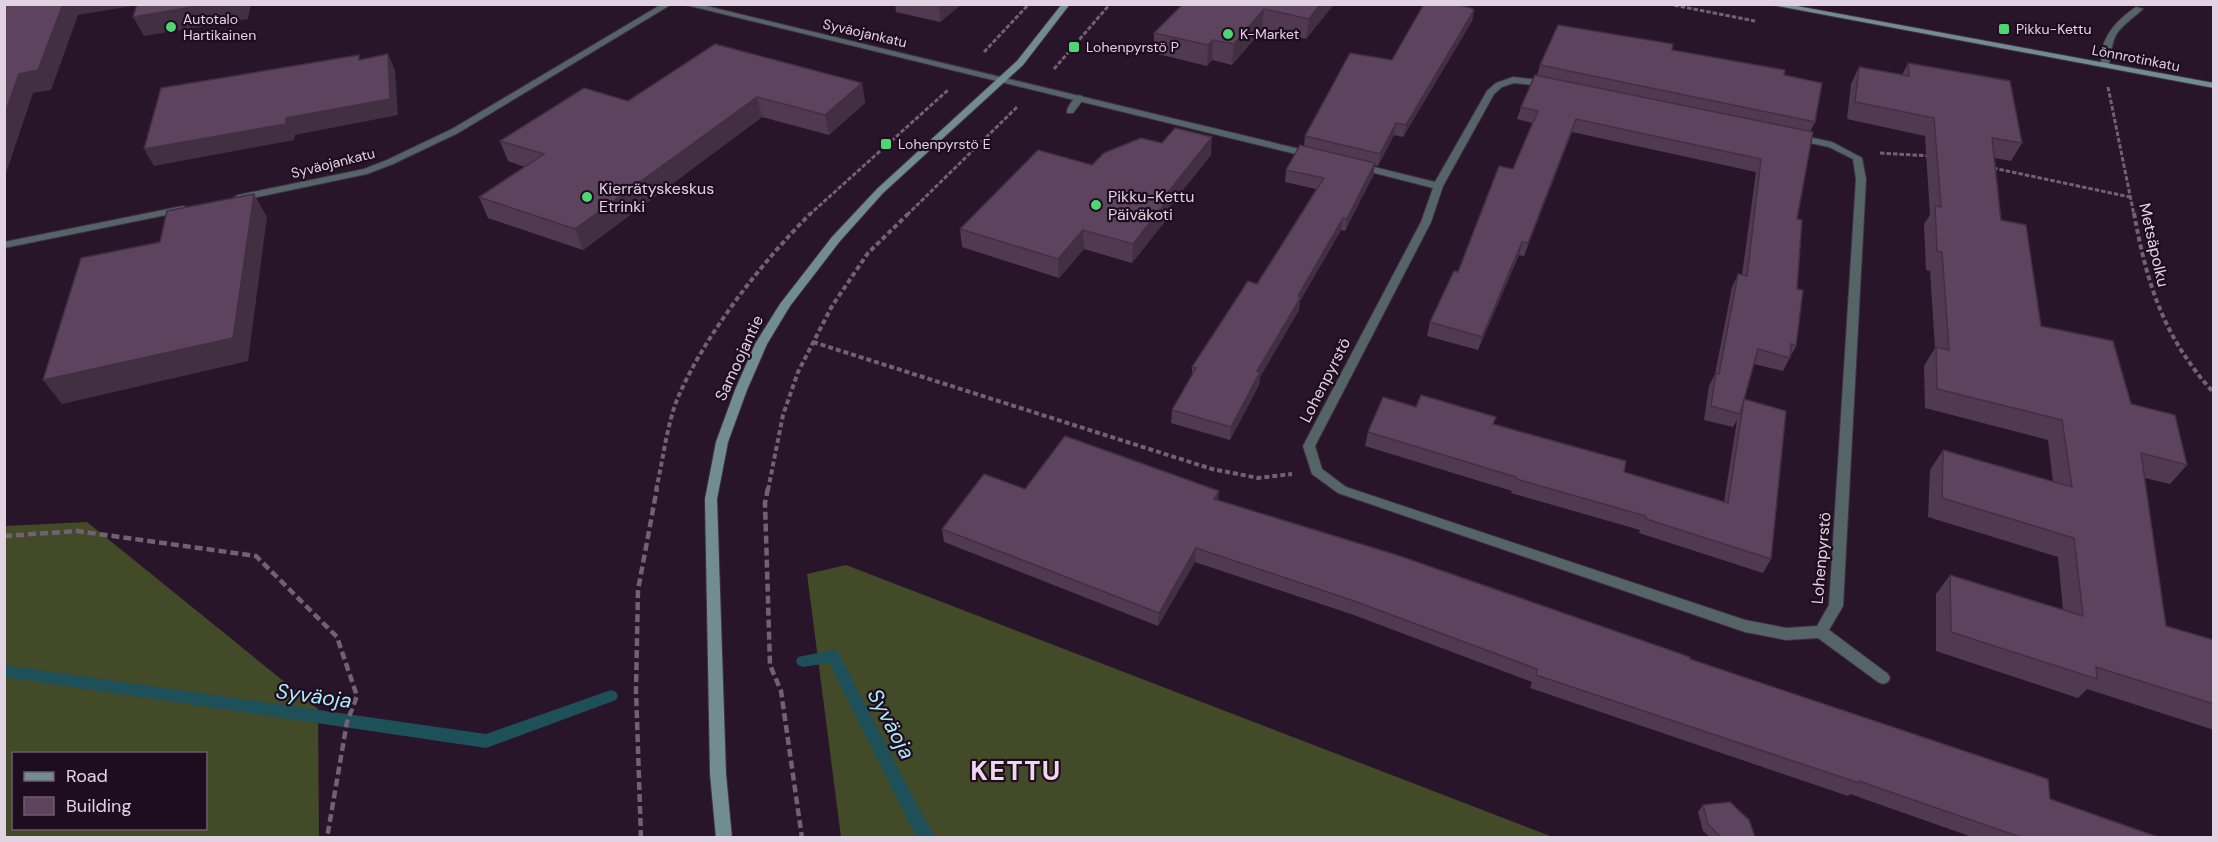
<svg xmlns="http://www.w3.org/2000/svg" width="2218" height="842" viewBox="0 0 2218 842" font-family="'DM Sans',sans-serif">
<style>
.forest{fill:#434a27;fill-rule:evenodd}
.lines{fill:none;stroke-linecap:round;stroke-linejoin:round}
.stream{fill:#1e5059;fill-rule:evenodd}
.lane-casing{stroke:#423043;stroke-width:2}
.street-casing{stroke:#423043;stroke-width:2}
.secondary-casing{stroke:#423043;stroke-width:2}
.path-far2{stroke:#726172;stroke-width:3;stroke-dasharray:4.5 2;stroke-linecap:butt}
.path-far1{stroke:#726172;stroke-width:4;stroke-dasharray:5 3;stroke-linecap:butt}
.path{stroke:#726172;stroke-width:4.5;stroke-dasharray:8 4;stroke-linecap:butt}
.lane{fill:#546467;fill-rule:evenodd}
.street{fill:#546467;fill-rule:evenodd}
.secondary{fill:#728d91;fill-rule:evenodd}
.wall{fill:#513a51}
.shaded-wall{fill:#422f42}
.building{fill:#5e435e;stroke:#422f42;stroke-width:1.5}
.poi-dot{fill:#4ed675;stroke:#1e0c1f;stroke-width:2}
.labels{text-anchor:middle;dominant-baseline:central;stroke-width:4.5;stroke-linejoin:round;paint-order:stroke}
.far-poi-label{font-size:14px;fill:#e1d3e1;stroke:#1e0c1f;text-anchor:start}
.far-street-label{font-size:14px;fill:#e1d3e1;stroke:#1e0c1f}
.poi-label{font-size:16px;fill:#e1d3e1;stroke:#1e0c1f;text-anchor:start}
.street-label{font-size:16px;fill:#e1d3e1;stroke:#1e0c1f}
.near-water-label{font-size:21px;font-style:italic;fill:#abedfa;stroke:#1e0c1f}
.near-district-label{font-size:27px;font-weight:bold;letter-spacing:1.5px;fill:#f1d6f0;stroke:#1e0c1f}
</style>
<rect width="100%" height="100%" fill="#281529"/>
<g class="forest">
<path d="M87 522 318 709 319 837H5V526ZM14 754H206V828H14Z"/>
<polygon points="846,565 1506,819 1553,837 841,837 807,574"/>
</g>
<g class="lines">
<g class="stream">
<polygon points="833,650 838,652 926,822 937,838 918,838 914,832 829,663 803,667 798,665 796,661 798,657"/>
<polygon points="4,665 486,734 611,690 616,692 618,696 616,700 486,748 4,677"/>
</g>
<defs>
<path id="lane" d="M1080 95 1084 98 1083 100 1073 113H1067C1066 108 1074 97 1080 95Z"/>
<g id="street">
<polygon points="662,4 672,4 458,133 393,164 367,174 238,201 233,198 238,195 364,169 387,160 452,129"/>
<polygon points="682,4 698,4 1312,152 1317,155 1312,158"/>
<path d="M2136 7 2143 9C2117 32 2114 28 2109 65L2102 67C2097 41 2116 20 2136 7Z"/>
<path d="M1513 77 1541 80 1832 142 1862 158 1866 179 1843 606 1829 630 1888 674 1890 678 1888 682 1883 684 1878 682 1818 638 1786 640 1745 632 1338 493 1312 474 1303 446 1421 222 1433 188 1355 168 1353 166 1358 163 1435 182 1487 91 1496 83ZM1514 83 1541 86 1829 147 1853 159 1856 179 1829 605 1817 626 1786 628 1745 620 1346 487 1322 469 1315 446 1431 222 1443 186 1494 94 1502 87Z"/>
<polygon points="183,206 186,207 186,211 4,248 4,242"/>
</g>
<g id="secondary">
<polygon points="1062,4 1070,4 1023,65 883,193 840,241 790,306 767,344 747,390 728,442 717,499 726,774 732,838 716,838 710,774 705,499 716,442 735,390 755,344 780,304 832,237 877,189 1017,61"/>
<polygon points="1767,4 1786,4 2214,83 2214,88"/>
</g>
</defs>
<use href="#lane" class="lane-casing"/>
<use href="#street" class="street-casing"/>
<use href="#secondary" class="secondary-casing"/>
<g class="path-far2">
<polyline points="1668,4 1755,21"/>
<polyline points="984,52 1029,4"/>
<polyline points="1054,69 1110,4"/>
<polyline points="2108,87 2134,215"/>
<polyline points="1880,153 1930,156"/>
<polyline points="1993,168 2130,197"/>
<polyline points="809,215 948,90"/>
<polyline points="907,215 1017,107"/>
</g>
<g class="path-far1">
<path d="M2134 213C2147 285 2164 338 2214 393"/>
<polyline points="813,342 1212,469 1258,478 1292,474"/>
<path d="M656 490C663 461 667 422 679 395 707 332 762 262 811 213"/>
<polyline points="768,490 783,415 798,372 832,306 868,253 909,213"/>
</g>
<g class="path">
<polyline points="768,488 765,503 770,665 781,691 802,838"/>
<polyline points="4,536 77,531 256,556 337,637 357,696 347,722 327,838"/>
<polyline points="641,838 636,690 638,590 657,488"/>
</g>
<use href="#lane" class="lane"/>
<use href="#street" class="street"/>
<use href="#secondary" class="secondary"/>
</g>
<g class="wall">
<polygon points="895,4 962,4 940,22 896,12"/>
<polygon points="1183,4 1334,4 1306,39 1262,30 1232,65 1212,60 1207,66 1154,53 1154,33"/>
<polygon points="1474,10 1472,21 1403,137 1394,135 1378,166 1375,165 1373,176 1345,231 1341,230 1300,301 1299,310 1260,377 1259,385 1230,440 1171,423 1172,410 1192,376 1192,367 1257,284 1316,189 1285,182 1286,170 1304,146 1305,136 1392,60"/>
<polygon points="1672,50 1784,75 1815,122 1810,132 1797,219 1797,289 1796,346 1783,371 1754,364 1743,402 1744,399 1771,559 1763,573 1639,533 1640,530 1511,493 1512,491 1365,446 1368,432 1416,407 1493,424 1624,472 1724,502 1737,420 1733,427 1704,420 1709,386 1715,374 1732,287 1738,274 1742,275 1756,172 1572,132 1524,256 1519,255 1478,350 1427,336 1430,322 1458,272 1513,169 1532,123 1517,119 1521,107 1537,75 1540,65"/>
<polygon points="1908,63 2022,143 2011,161 1995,158 2001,220 2041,326 2131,404 2187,465 2170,484 2145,478 2166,626 2214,640 2214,730 2087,689 2078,698 1936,651 1936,594 1950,575 2063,610 2058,557 1928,517 1930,470 1943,450 2053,482 2048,440 1925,408 1924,366 1935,348 1930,271 1926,270 1924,224 1930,215 1925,136 1847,119 1851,84 1859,67 1902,75"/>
<polygon points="862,83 865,103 829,135 762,117 583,250 488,218 479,197 525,167 508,161 500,141 628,101"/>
<polygon points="1211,155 1166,211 1166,220 1132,263 1084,249 1059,278 962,247 960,229 1092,165"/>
<polygon points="1025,489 1218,500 1690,659 2050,799 2158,837 1972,837 1850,794 1848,796 1530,688 1532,682 1351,614 1195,562 1158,626 944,542 942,529"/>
<polygon points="1703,805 1755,837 1710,837 1703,831 1698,812"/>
</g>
<g class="shaded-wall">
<polygon points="63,4 144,4 78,15 51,90 33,93 4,179 4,116 19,74"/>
<polygon points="210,4 251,4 248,19 144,36 133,17"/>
<polygon points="939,4 962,4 940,22"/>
<polygon points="1320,4 1334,4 1306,39 1309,19"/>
<polygon points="1264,9 1262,30 1232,65 1234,44"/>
<polygon points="1474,10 1472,21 1403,137 1406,125"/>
<polygon points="1213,40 1212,60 1207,66 1208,45"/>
<polygon points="388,54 395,70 398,115 295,135 294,140 154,166 144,149"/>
<polygon points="862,83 865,103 829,135 825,115"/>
<polygon points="757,97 762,117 583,250 575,229"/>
<polygon points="1576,119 1572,132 1524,256 1528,243"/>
<polygon points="1396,123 1394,135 1378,166 1380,154"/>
<polygon points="1212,137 1211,155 1166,211 1166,220 1132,263 1133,244 1161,201"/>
<polygon points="1375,163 1373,176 1345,231 1347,219"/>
<polygon points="254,194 267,217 248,361 62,404 43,380"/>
<polygon points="1343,218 1341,230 1300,301 1299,310 1260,377 1259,385 1230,440 1231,427 1257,371 1298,296"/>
<polygon points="1083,230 1084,249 1059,278 1058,259"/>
<polygon points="1522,242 1519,255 1478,350 1482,337"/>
<polygon points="1219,491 1218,504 1214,499"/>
<polygon points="1196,548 1195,562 1158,626 1159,613"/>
</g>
<g class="building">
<polygon points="4,4 63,4 38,70 19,74 4,116"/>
<polygon points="137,4 210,4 133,17"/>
<polygon points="1183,4 1320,4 1309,19 1264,9 1234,44 1213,40 1208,45 1154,33"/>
<polygon points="1424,4 1454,4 1471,8 1474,10 1406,125 1396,123 1380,154 1305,136 1350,53 1392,60"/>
<polygon points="1558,25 1673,44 1672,50 1785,70 1784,75 1822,83 1815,122 1540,65"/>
<polygon points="715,44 862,83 825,115 757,97 575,229 479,197 544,154 500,141 584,88 628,101"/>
<polygon points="388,54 390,99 286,118 286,124 144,149 161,88 359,55 359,60"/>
<polygon points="1908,63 2010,81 2022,143 1992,138 2001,220 2026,225 2041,326 2113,341 2131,404 2175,415 2187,465 2141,453 2166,626 2214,640 2214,704 2096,667 2097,679 1951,632 1950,575 2083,616 2074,538 1942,498 1943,450 2072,487 2062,420 1937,389 1936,347 1949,350 1942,252 1937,251 1935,206 1941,207 1934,118 1855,102 1859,67 1909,76"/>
<polygon points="1535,75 1813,132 1797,219 1802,220 1797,289 1803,290 1796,346 1791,344 1790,358 1758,349 1740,414 1711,406 1716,373 1719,374 1738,274 1747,276 1761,159 1576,119 1528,243 1522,242 1482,337 1430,322 1454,271 1458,272 1499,166 1513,169 1538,111 1521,107"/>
<polygon points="1175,128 1212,137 1161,201 1166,202 1133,244 1083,230 1058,259 960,229 1038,150 1092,165 1104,153 1141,138 1162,143"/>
<polygon points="1300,145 1375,163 1347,219 1343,218 1298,296 1301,297 1257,371 1260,372 1231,427 1172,410 1196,368 1192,367 1248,281 1257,284 1324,178 1286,170"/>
<polygon points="254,194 233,338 43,380 81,258 160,242 167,211"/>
<polygon points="1421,395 1496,417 1493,424 1626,461 1624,472 1728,503 1744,399 1786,411 1771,559 1646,519 1646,516 1516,479 1516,477 1368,432 1383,397 1416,407"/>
<polygon points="1065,436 1219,491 1214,499 1397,555 1690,657 1690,659 2048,779 2050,799 2158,837 2020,837 1859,781 1859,783 1536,675 1537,669 1354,601 1196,548 1159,613 942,529 984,474 1025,489"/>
<polygon points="1730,802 1749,820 1755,837 1721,837 1708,824 1703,805"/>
</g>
<g class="poi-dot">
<circle cx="171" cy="27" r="6"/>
<rect x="1998" y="23" width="12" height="12" rx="3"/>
<circle cx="1228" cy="34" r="6"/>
<rect x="1068" y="41" width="12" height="12" rx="3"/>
<rect x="880" y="138" width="12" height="12" rx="3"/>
<circle cx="587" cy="197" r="6"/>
<circle cx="1096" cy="205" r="6"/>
</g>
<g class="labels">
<g class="far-poi-label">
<text x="183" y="19">Autotalo<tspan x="183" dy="16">Hartikainen</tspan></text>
<text x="2016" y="29">Pikku-Kettu</text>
<text x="1240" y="34">K-Market</text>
<text x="1086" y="47">Lohenpyrstö P</text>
<text x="898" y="144">Lohenpyrstö E</text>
</g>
<g class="far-street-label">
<text transform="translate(865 33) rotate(13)">Syväojankatu</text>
<text transform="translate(2136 58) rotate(11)">Lönnrotinkatu</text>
<text transform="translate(333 163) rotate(-14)">Syväojankatu</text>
</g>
<g class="poi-label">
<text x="599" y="188">Kierrätyskeskus<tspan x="599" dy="18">Etrinki</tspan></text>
<text x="1108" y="196">Pikku-Kettu<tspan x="1108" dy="18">Päiväkoti</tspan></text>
</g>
<g class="street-label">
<text transform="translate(2154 245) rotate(77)">Metsäpolku</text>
<text transform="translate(739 358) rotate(-65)">Samoojantie</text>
<text transform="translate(1325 380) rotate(-63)">Lohenpyrstö</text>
<text transform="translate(1821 558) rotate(-85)">Lohenpyrstö</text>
</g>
<g class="near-water-label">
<text transform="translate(314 696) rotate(8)">Syväoja</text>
<text transform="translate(891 724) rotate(62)">Syväoja</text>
</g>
<g class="near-district-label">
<text x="1016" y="770">KETTU</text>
</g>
</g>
<rect width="2218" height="842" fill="none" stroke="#e1d3e1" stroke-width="12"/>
<rect x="12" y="752" width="195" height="78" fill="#1e0c1f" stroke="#6c5c6d" stroke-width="1.5"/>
<rect x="24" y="772" width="30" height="9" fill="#728d91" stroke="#6c5c6d" stroke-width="1.5"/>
<text x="66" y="782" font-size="18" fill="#e1d3e1">Road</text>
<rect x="24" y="797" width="30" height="18" fill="#5e435e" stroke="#6c5c6d" stroke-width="1.5"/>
<text x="66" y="812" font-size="18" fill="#e1d3e1">Building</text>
</svg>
